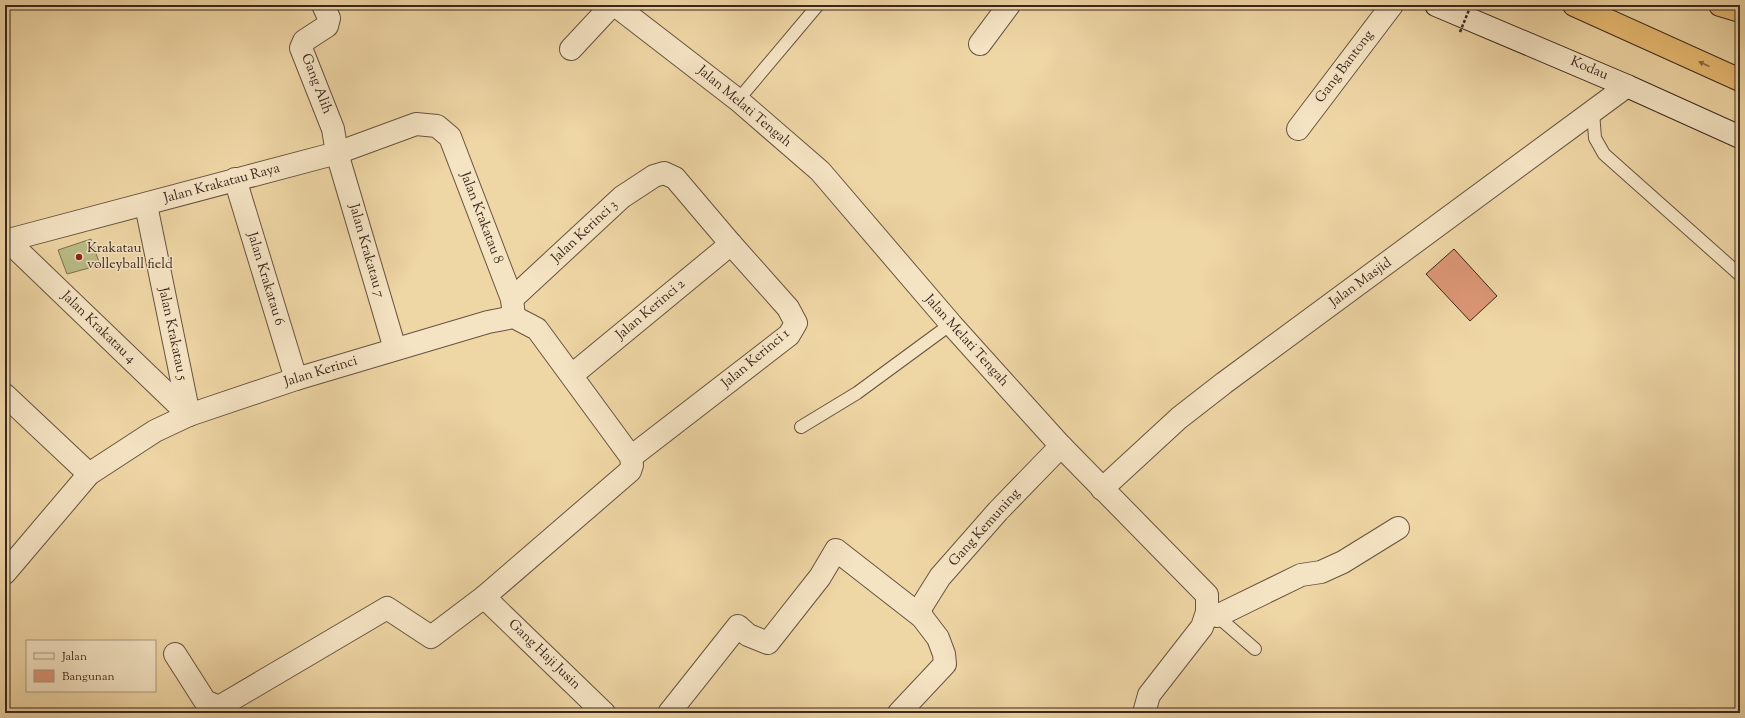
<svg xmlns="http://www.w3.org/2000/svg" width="1745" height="718" viewBox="0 0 1745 718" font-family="'Sorts Mill Goudy',serif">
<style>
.green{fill:#babd86;stroke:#7a7252}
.building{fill:#db9675;stroke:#3a271e}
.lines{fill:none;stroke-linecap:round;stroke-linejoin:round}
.service-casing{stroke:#675340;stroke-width:14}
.minor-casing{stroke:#675340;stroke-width:24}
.secondary-casing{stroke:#3a271e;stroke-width:24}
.motorway-casing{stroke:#3a271e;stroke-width:24}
.service{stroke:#f5e4c4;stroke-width:12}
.minor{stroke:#f5e4c4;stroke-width:22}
.secondary{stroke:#f5e4c4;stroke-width:22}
.motorway{stroke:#e8bb72;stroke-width:22}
.path-bridge{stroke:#3a271e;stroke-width:2.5;stroke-dasharray:3 2;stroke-linecap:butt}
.oneway{fill:#886a44}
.poi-dot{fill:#8f2418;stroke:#f5e4c4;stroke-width:1.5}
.labels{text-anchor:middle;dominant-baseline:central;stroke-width:3;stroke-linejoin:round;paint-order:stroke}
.street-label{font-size:14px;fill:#3a271e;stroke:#f5e4c4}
.poi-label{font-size:14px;fill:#3a271e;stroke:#f5e4c4;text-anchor:start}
</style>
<rect width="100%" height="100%" fill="#efd6a5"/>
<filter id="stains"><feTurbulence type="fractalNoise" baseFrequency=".005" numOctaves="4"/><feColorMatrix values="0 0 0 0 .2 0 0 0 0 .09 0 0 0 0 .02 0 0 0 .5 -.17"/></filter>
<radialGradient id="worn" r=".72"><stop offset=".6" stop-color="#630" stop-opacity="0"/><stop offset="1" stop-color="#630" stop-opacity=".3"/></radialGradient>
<polygon class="green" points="91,239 100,265 67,274 58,250"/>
<polygon class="building" points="1454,249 1497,296 1470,321 1426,274"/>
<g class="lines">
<defs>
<g id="service">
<polyline points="738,100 818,5"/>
<polyline points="1593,112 1595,138 1604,154 1740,275"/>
<polyline points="801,427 857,393 951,324"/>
<polyline points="1217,616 1255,649"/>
</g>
<g id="minor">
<polyline points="323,5 329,18 327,26 304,41 301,48 333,129 337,153 395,349"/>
<polyline points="615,5 738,100 820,171 951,324 1061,446 1207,595 1207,612 1202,627 1149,695 1144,713"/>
<polyline points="980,44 1009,5"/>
<polyline points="571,49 612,5"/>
<polyline points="1298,129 1392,5"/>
<polyline points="235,179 296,379"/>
<polyline points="146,205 189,415"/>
<polyline points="7,240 189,415"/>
<polyline points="5,241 337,153 416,124 437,126 450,137 512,299 514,317"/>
<polyline points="512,299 622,197 654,176 664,173 675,178 731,244 788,308 796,323 789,335 631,457"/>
<polyline points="572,375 731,244"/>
<polyline points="5,395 89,474"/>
<polyline points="1102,489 1179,418 1224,383 1627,86"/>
<polyline points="5,573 89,474 155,431 189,415 296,379 488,322 514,317 537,329 631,457 632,465 630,471 484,597 431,637 387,608 219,707 205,701 175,654"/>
<polyline points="484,597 604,713"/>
<polyline points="1207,612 1217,616 1301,575 1321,572 1343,562 1398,528"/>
<polyline points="922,617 920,609 940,577 998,511 1061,446"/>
<polyline points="669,713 738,626 748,635 768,643 820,577 836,550 922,617 938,638 944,654 945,664 899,713"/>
</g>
<polyline id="secondary" points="1436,5 1627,86 1740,137"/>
<g id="motorway">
<polyline points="1574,5 1740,80"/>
<polyline points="1720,5 1740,11"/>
</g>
</defs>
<use href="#service" class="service-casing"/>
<use href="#minor" class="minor-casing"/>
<use href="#secondary" class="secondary-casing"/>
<use href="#motorway" class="motorway-casing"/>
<use href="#service" class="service"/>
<use href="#minor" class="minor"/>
<use href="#secondary" class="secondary"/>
<use href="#motorway" class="motorway"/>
<polyline class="path-bridge" points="1460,32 1471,5"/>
</g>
<defs><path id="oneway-solid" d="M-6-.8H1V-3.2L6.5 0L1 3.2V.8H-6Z"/></defs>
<use class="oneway" href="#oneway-solid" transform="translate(1704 64) rotate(-156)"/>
<circle class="poi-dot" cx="79" cy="257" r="4"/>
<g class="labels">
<g class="street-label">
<text transform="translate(1345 67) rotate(-53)">Gang Bantong</text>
<text transform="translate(1589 69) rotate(23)">Kodau</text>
<text transform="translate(316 84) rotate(69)">Gang Alih</text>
<text transform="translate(744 107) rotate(40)">Jalan Melati Tengah</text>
<text transform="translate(222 184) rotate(-15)">Jalan Krakatau Raya</text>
<text transform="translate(481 218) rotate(69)">Jalan Krakatau 8</text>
<text transform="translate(585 232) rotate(-43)">Jalan Kerinci 3</text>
<text transform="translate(366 251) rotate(74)">Jalan Krakatau 7</text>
<text transform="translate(265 279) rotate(73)">Jalan Krakatau 6</text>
<text transform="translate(1361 283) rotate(-36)">Jalan Masjid</text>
<text transform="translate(651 310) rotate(-40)">Jalan Kerinci 2</text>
<text transform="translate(98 328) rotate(44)">Jalan Krakatau 4</text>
<text transform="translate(172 334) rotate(78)">Jalan Krakatau 5</text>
<text transform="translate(966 341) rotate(48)">Jalan Melati Tengah</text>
<text transform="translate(756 359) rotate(-40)">Jalan Kerinci 1</text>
<text transform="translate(321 372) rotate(-17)">Jalan Kerinci</text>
<text transform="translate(985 528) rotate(-48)">Gang Kemuning</text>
<text transform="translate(544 655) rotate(44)">Gang Haji Jusin</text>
</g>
<g class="poi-label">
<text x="87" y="249">Krakatau<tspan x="87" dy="16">volleyball field</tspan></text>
</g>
</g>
<rect width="1745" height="718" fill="none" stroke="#efd6a5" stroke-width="20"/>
<rect x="6" y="6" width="1733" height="706" fill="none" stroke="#3a271e" stroke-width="2"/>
<rect x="10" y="10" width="1725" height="698" fill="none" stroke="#3a271e"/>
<rect x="26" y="640" width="130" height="52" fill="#f5e4c4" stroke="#aa9882"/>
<rect x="34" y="653" width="20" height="6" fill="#f5e4c4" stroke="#aa9882"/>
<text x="62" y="660" font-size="12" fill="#3a271e">Jalan</text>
<rect x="34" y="670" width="20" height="12" fill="#db9675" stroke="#aa9882"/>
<text x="62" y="680" font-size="12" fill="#3a271e">Bangunan</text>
<rect width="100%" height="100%" filter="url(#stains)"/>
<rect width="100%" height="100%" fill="url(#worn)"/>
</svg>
